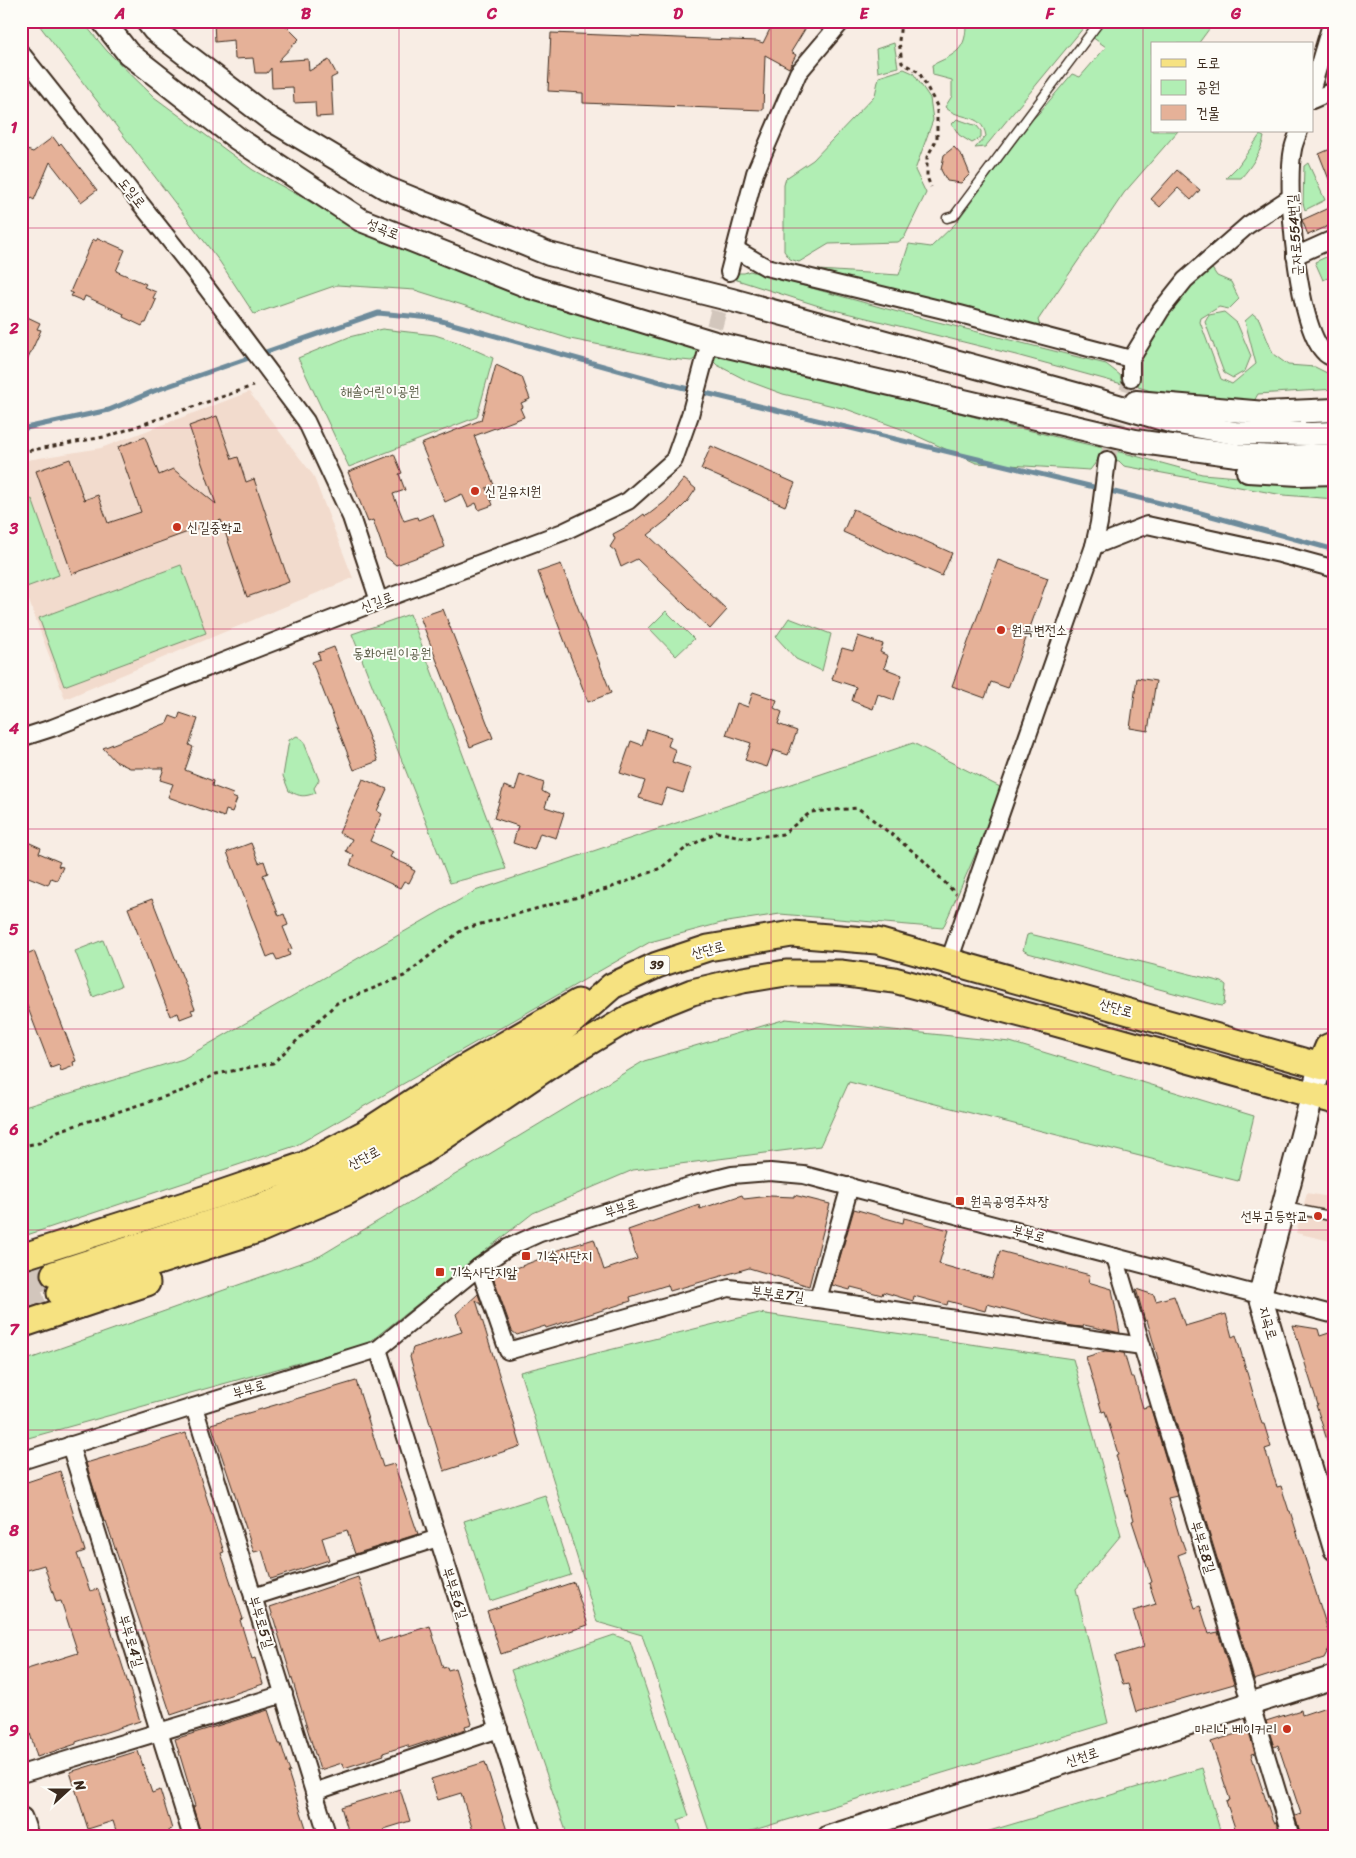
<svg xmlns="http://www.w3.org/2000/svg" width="1356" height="1858" viewBox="0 0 1356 1858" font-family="Sriracha,'Poor Story',sans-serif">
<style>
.built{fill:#f2dbcd}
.green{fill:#b1eeb4;stroke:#768c69}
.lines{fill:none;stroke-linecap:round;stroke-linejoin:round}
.stream{stroke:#6d8b9b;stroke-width:5}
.building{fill:#e5b198;stroke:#3b2a1e}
.street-tunnel{stroke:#d2c6bc;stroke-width:16;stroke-dasharray:16 8;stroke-linecap:butt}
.primary-tunnel{stroke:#d2c6bc;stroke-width:25;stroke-dasharray:25 12;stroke-linecap:butt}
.lane-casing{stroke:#3b2a1e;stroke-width:11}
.street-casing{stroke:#3b2a1e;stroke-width:20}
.secondary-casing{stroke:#3b2a1e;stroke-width:26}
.primary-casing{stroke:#3b2a1e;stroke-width:29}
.path{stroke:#3b2a1e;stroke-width:3;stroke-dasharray:4 4;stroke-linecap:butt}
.lane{stroke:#fdfcf7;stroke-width:8}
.street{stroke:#fdfcf7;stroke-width:16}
.secondary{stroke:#fdfcf7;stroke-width:22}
.primary{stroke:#f6e281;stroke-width:25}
.grid{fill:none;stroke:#c2185b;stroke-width:1;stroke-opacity:0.55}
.poi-dot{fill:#c8321e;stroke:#fdfcf7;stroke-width:2}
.labels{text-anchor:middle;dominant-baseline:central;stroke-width:4;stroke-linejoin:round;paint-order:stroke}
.shield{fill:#fdfcf7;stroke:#75695f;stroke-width:1}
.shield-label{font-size:12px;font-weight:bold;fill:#3b2a1e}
.street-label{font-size:14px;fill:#3b2a1e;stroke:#fdfcf7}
.park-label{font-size:14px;fill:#585b44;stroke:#fdfcf7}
.poi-label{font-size:14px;fill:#3b2a1e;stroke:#fdfcf7;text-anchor:start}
.neatline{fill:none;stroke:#c2185b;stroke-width:2}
.grid-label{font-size:16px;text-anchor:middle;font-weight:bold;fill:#c2185b}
</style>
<rect width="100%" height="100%" fill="#f8ede4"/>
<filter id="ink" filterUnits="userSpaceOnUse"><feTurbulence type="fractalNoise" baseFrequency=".02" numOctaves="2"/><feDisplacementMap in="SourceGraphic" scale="10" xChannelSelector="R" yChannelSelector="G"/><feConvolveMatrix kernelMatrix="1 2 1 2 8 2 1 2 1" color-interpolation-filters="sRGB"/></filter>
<g filter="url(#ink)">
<g class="built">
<polygon points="249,392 313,475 353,578 65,699 21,579 21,461 101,448"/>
<polygon points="1307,1193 1335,1198 1335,1242 1296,1233"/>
</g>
<g class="green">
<polygon points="36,21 82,21 107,51 154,97 253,170 373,237 437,263 568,305 760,362 1002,424 1132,455 1202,474 1324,484 1335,483 1335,499 1283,495 1124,466 1119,461 1100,457 1090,470 976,463 904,430 846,409 783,394 748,381 717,365 711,359 701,356 691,361 672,359 570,339 415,290 337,285 254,314 220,262"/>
<path d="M966 21H1089L985 147 975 148 986 136C982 112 959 121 945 107L952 96V80L933 75 932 65C955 54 967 51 966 21Z"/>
<polygon points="1106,21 1215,21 1198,44 1152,44 1152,131 1178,131 1124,193 1038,320 1040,326 818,270 899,275 909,244 931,247 955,224 1030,122 1039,113 1072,74 1080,77 1106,47 1092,37"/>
<polygon points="894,43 898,67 878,72 876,49"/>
<polygon points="904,69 913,73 930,98 933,120 915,170 926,193 904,238 898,242 829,244 799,262 790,259 784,251 784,185 786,178 813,160 875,95 879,77"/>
<polygon points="957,119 977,126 981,131 981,138 972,143 959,135 952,124"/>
<path d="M1260 135 1264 137C1261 152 1251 167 1241 178H1226L1238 166Z"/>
<polygon points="1308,163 1325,200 1305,210 1303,203 1304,166"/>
<polygon points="1335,253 1335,275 1323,280 1315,262"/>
<polygon points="1211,267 1217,276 1231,282 1239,299 1229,309 1219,307 1201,318 1200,322 1221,379 1232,384 1256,364 1245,321 1253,314 1259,319 1273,354 1288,365 1315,367 1335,377 1335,389 1258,394 1254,401 1161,394 1138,387 1138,362 1164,316 1195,278"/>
<polygon points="750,271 898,312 1106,364 1120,375 1122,384 1016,355 822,307 734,279 735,273 744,273"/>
<polygon points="1224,312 1237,323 1251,356 1245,371 1233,378 1224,373 1205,322 1209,315"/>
<polygon points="382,329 435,335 457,342 493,358 477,417 349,467 298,358 349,337"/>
<polygon points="32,499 59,575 21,589 21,503"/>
<polygon points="181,565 206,633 64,686 39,618"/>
<polygon points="666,611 694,639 676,656 649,628"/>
<polygon points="410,614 506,869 450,883 352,634"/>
<polygon points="789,618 831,634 822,671 796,659 776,637"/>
<path d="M297 736 303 740 319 780 314 788 316 793C303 797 301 797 289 791L283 776 289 740Z"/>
<polygon points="913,743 1004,789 943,928 780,914 721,923 650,942 295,1146 21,1237 21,1108 183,1059 475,891"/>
<polygon points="1030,934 1222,982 1226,985 1224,1005 1221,1006 1028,953 1023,950 1027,935"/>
<polygon points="103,940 121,986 93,997 75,951"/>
<polygon points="786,1019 1010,1042 1254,1116 1238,1181 849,1082 820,1146 633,1170 533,1213 367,1344 21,1440 21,1362 320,1256 644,1061"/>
<polygon points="759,1313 1073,1359 1121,1535 1076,1589 1108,1723 731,1837 711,1837 642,1635 597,1622 520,1372"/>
<polygon points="545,1495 571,1575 490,1601 464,1521"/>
<polygon points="614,1635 630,1641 689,1816 678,1820 683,1837 568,1837 511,1670"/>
<polygon points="1202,1768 1222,1837 969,1837"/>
</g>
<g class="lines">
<polyline class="stream" points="21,429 109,410 154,391 378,313 431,318 668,384 1197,512 1335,550"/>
</g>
<g class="building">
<polygon points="214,21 281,21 299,39 278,61 308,59 309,71 329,60 337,75 331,78 333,116 316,117 315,102 294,103 293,87 272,88 271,68 267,73 255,73 253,58 235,59 234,40 215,42"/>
<polygon points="774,21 810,21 791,52 796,55 789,68 765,55 763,110 583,103 583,93 548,91 551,33 757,41 763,43"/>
<polygon points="53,137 59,145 61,143 97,190 81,202 50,162 34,200 31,198 21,220 21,148 33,152"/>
<polygon points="954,147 963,157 970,174 961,183 947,181 941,170 944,155"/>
<polygon points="1335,147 1335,192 1334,192 1319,154"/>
<polygon points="1177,170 1200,190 1191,200 1178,188 1160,207 1151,199"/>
<polygon points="1335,205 1335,223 1308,235 1302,220"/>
<polygon points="98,238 125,250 116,271 146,284 144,287 156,292 153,298 156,300 146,323 144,323 142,326 123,317 124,314 85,296 83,301 71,296 73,293 70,292 93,239 96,241"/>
<polygon points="21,314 40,323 37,329 41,330 21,374"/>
<polygon points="496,365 522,377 530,399 521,403 523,407 520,408 524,417 474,436 494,485 486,488 493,505 479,510 476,503 468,507 462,494 445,502 421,444 481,420"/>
<polygon points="217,416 232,459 238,457 246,482 254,479 289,582 247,597 221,520 72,574 36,471 70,459 84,500 98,495 108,523 141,512 118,447 145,437 159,475 173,469 216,504 189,426"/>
<polygon points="711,446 795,483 785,506 701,469"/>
<polygon points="394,454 402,473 399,474 405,490 393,494 404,521 417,517 418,520 433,514 445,547 396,565 386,557 373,520 368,522 348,472"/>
<polygon points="684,479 696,489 687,502 676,513 648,535 727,610 710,629 637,559 621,567 615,551 610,547 615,539 613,534 628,526 644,514 645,516 648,515 666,501"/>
<polygon points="853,509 952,553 942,576 843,532"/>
<polygon points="998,560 1048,578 1008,688 991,682 985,698 952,686"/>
<polygon points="561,564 611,693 588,702 538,572"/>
<polygon points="443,609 493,738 470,747 420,617"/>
<polygon points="858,636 883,644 880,652 888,656 884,668 902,675 894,700 878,694 873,709 852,701 856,687 832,679 842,648 853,651"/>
<polygon points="334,647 378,761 354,770 312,662 320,659 318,653"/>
<polygon points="1137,678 1156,681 1148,731 1130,728"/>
<polygon points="753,692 777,700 774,708 782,712 778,724 797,731 788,755 773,750 767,767 745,760 751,743 726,735 737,703 748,707"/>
<polygon points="180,713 198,719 189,745 193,747 185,770 213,781 212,786 233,794 232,797 237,799 232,812 226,810 224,817 168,797 173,784 160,780 164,768 130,768 115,761 103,748 167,723 170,716 178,719"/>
<polygon points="647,729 671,737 668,746 676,750 672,762 691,768 683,793 667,788 661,805 639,798 645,781 620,773 631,741 642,745"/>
<polygon points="520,774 544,783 542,791 549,795 545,807 564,813 556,838 540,833 534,850 513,843 518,826 494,818 504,786 515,790"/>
<polygon points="363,779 387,789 377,811 382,814 370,841 393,852 390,857 412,867 411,869 415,871 409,883 404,881 400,888 350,865 354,855 346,851 352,839 339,833"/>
<polygon points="21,839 41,848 39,853 60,862 58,866 63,867 57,880 51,878 48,885 21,874"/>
<polygon points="251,843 259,863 264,861 268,873 263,875 279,916 284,914 288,925 283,927 292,949 288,950 290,955 277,960 274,954 267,957 227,852"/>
<polygon points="152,899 195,1009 191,1010 193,1014 180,1019 178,1013 170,1016 128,908"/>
<polygon points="34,951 76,1061 73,1062 74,1066 61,1071 59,1065 51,1068 21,990 21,956"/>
<polygon points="742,1195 744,1199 770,1196 794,1197 794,1195 830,1204 809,1286 749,1268 670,1291 668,1285 664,1286 630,1297 631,1301 546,1328 545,1326 517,1335 512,1331 493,1277 545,1257 545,1254 594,1239 604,1270 637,1259 628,1230 699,1205 700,1209"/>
<polygon points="854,1209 903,1223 904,1218 949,1230 939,1264 992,1279 1000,1251 1090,1275 1088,1282 1112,1289 1120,1333 1084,1325 1083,1327 1071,1326 987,1304 985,1311 948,1301 947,1305 914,1296 913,1301 883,1292 882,1295 851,1287 850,1290 832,1285"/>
<polygon points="1136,1289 1154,1295 1156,1301 1174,1296 1185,1326 1226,1314 1232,1337 1236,1335 1262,1424 1264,1424 1271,1447 1265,1449 1277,1487 1281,1486 1289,1511 1290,1511 1332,1643 1324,1658 1254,1680 1157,1360 1158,1359 1147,1320 1145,1321"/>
<polygon points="478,1294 482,1305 476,1300 521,1446 444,1471 410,1357 413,1348 462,1332 456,1314"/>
<polygon points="1293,1325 1318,1329 1320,1336 1335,1331 1335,1455 1332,1456 1316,1405 1318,1405"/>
<polygon points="1105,1351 1124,1353 1131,1377 1134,1377 1143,1408 1150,1406 1177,1496 1168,1498 1181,1541 1182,1541 1186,1552 1178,1555 1195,1608 1200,1606 1209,1634 1218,1632 1234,1684 1136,1712 1128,1684 1123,1685 1115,1656 1144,1647 1133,1611 1156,1604 1149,1583 1152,1582 1132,1521 1134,1520 1116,1455 1118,1454 1105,1411 1102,1412 1086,1357"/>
<polygon points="356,1381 383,1467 394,1464 418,1534 355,1554 347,1530 322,1538 329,1560 271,1579 262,1550 254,1552 211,1424"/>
<polygon points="186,1433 224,1552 221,1553 243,1619 240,1620 252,1659 255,1658 263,1684 171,1715 116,1551 106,1521 104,1522 86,1463"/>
<polygon points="60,1471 85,1551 77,1554 90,1591 98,1589 140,1721 76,1742 76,1744 37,1757 21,1703 21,1671 78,1653 61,1601 56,1602 44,1565 21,1572 21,1517 27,1516 21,1494 21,1484"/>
<polygon points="358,1577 379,1642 430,1626 443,1668 447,1667 448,1670 455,1668 472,1724 465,1726 466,1729 408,1748 408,1745 383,1753 384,1755 344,1768 342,1763 320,1770 270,1607"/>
<polygon points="574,1582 588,1625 501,1654 487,1611"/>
<polygon points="1335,1704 1335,1831 1317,1837 1301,1837 1295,1816 1301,1814 1278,1745 1274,1747 1266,1721 1301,1710 1302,1715"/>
<polygon points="268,1710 279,1744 281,1744 290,1772 288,1772 309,1837 202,1837 193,1807 195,1806 175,1739"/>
<polygon points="1248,1730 1255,1753 1251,1754 1272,1819 1274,1823 1276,1822 1280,1837 1238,1837 1226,1801 1230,1800 1211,1742"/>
<polygon points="138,1751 152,1793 160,1790 172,1829 169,1830 171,1837 118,1837 113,1821 88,1829 70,1772"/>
<polygon points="485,1762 509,1837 475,1837 461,1793 438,1800 431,1779"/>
<polygon points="400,1789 410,1821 384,1829 386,1837 350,1837 341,1807"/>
</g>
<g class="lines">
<g class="street-tunnel">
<polyline points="708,350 729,272"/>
<polyline points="1107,460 1131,378"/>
</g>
<g class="primary-tunnel">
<polyline points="21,1285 54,1274"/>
<polyline points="21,1307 60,1293"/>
</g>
<defs>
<g id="lane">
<polyline points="947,218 954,216 1100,21"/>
<polyline points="1285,1207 1335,1217"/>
</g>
<g id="street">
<polyline points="21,53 194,271 306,421 351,517 379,601"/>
<polyline points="1312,88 1332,21"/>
<polyline points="1312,100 1335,90"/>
<path d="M1299 131C1297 137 1294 143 1293 149 1285 186 1297 328 1325 353 1327 356 1332 357 1335 359"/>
<polyline points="735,249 766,267 960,314 1131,359"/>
<polyline points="1295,256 1335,238"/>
<polyline points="729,272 755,173 798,73 842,21"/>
<polyline points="1131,378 1131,359 1161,310 1185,280 1248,225 1291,197"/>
<polyline points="1094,546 1147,525 1280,554 1335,569"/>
<polyline points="21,738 52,728 379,601 563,532 628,501 674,460 690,415 706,355"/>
<polyline points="949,961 1094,546 1099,523 1107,460"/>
<polyline points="1115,1257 1291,1837"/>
<polyline points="479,1267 508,1351 729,1288 818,1299 1142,1346"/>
<polyline points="818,1299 850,1186"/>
<polyline points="378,1349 533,1837"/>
<polyline points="194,1407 328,1837"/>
<polyline points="70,1445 192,1837"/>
<polyline points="21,1461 378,1349 479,1267 507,1248 540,1233 696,1184 732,1175 770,1172 804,1175 1335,1315"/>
<polyline points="253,1597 438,1538"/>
<polyline points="21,1774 284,1694"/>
<polyline points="314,1792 499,1729"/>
</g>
<g id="secondary">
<polyline points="103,21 128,53 238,139 361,220 530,287 715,343 1135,441 1237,455 1278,457 1335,455"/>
<polyline points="147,21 154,30 270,119 386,188 549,254 732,300 1101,401 1173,422 1235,433 1311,434 1335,433"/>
<polyline points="1136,402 1265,413 1335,410"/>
<polyline points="1248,471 1299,474 1335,473"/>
<polyline points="1320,1066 1260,1295 1335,1549"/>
<polyline points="21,1819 27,1837"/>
<polyline points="829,1837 1335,1677"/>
</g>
<g id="primary">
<polyline points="1320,1066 1328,1047 1335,1044"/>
<polyline points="21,1257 219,1194 304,1165 365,1133 466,1067 578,1002"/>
<polyline points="54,1274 275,1202 373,1155 545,1045 612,986 657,965 708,948 792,934 877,941 1335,1070"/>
<polyline points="60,1293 261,1229 345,1193 420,1153 552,1064 632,1016 692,992 743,980 786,973 840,973 894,980 1055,1023 1335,1101"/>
<polyline points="21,1325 147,1283"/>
</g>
</defs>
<use href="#lane" class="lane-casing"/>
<use href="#street" class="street-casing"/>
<use href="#secondary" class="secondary-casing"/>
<use href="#primary" class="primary-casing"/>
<g class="path">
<polyline points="901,21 899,41 902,63 919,72 937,106 937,139 927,157 927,177 931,187"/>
<polyline points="21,452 109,436 253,386"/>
<polyline points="21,1146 39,1143 58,1131 185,1090 216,1074 273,1063 337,1003 404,976 463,929 607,889 661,868 686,848 717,832 746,838 783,834 811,812 858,808 920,857 956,894"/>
</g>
<use href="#lane" class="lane"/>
<use href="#street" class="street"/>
<use href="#secondary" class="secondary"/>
<use href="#primary" class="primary"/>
</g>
</g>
<path class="grid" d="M213 21V1837M399 21V1837M585 21V1837M771 21V1837M957 21V1837M1143 21V1837M21 228H1335M21 428H1335M21 629H1335M21 829H1335M21 1029H1335M21 1230H1335M21 1430H1335M21 1630H1335"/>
<g class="poi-dot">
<circle cx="475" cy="491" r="5"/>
<circle cx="177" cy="527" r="5"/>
<circle cx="1001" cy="630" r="5"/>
<rect x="955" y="1196" width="10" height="10" rx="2.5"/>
<circle cx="1318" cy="1216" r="5"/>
<rect x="521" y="1251" width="10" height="10" rx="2.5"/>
<rect x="435" y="1267" width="10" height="10" rx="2.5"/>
<circle cx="1287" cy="1729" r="5"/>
</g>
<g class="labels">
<rect class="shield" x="644.5" y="955.5" width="25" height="19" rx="4"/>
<g class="shield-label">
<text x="657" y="965">39</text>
</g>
<g class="street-label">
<text transform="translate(132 193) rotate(51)">도일로</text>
<text transform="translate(383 229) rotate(22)">성곡로</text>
<text transform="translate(1295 235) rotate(-94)">군자로554번길</text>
<text transform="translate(377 602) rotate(-21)">신길로</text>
<text transform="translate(708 950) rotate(-14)">산단로</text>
<text transform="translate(1116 1008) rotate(16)">산단로</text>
<text transform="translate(364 1158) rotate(-28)">산단로</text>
<text transform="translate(621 1208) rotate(-18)">부부로</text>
<text transform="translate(1029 1234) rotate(15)">부부로</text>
<text transform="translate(778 1294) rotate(7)">부부로7길</text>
<text transform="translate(1268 1323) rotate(74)">지곡로</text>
<text transform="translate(249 1389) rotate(-17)">부부로</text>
<text transform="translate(1203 1547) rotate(73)">부부로8길</text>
<text transform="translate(455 1593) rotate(72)">부부로6길</text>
<text transform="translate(261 1622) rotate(73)">부부로5길</text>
<text transform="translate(131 1641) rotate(73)">부부로4길</text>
<text transform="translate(1082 1757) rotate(-18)">신천로</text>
</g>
<g class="park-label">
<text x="380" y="391">해솔어린이공원</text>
<text x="392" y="653">동화어린이공원</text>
</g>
<g class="poi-label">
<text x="485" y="491">신길유치원</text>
<text x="187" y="527">신길중학교</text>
<text x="1011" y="630">원곡변전소</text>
<text x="970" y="1201">원곡공영주차장</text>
<text x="1308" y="1216" text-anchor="end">선부고등학교</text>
<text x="536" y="1256">기숙사단지</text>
<text x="450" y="1272">기숙사단지앞</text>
<text x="1277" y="1729" text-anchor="end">마리나 베이커리</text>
</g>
</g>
<rect width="1356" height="1858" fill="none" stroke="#fdfcf7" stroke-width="55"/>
<rect x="1151" y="42" width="162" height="90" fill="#fdfcf7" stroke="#afa8a0"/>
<rect x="1161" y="59" width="25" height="8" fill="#f6e281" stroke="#afa8a0"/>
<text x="1196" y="68" font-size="15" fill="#3b2a1e">도로</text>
<rect x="1161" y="80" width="25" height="15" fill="#b1eeb4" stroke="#afa8a0"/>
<text x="1196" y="92" font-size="15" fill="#3b2a1e">공원</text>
<rect x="1161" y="105" width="25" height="15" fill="#e5b198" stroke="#afa8a0"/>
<text x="1196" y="118" font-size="15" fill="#3b2a1e">건물</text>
<g transform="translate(68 1790) rotate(69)" stroke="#fdfcf7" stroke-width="4" paint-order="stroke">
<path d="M0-4L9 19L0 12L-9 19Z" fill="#3b2a1e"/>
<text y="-8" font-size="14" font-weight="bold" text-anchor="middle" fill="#3b2a1e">N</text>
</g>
<rect x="28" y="28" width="1300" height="1802" class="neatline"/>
<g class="grid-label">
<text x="120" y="19">A</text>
<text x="306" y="19">B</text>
<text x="492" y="19">C</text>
<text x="678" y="19">D</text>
<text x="864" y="19">E</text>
<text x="1050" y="19">F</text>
<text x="1236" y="19">G</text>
<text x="14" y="133">1</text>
<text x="14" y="334">2</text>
<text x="14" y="534">3</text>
<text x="14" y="734">4</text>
<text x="14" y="935">5</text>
<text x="14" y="1135">6</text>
<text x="14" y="1335">7</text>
<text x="14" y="1536">8</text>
<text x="14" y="1736">9</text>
</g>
</svg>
